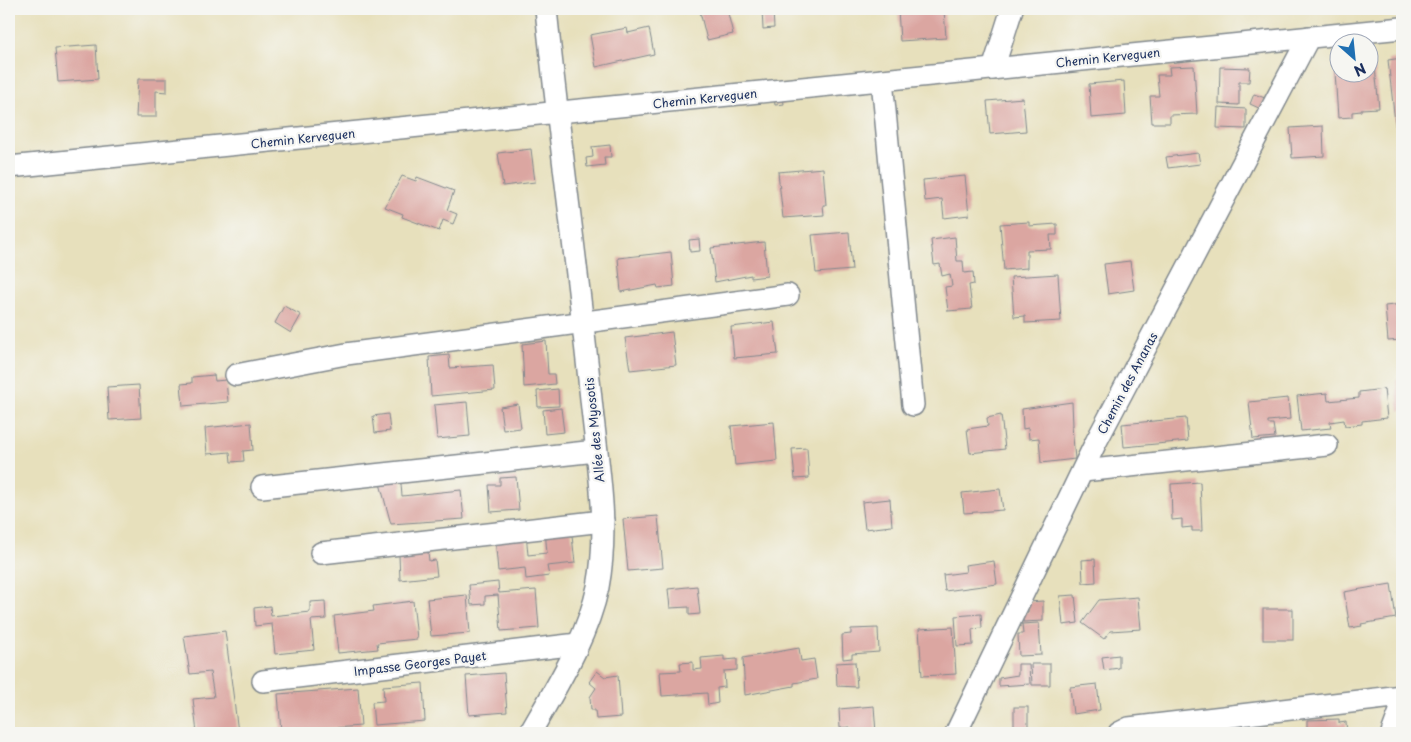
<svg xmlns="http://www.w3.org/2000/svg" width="1411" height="742" viewBox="0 0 1411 742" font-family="'Playpen Sans',sans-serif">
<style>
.building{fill:#dba6a1}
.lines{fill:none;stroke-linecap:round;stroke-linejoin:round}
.street-casing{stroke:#81888d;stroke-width:24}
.street{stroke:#fff;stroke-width:21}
.labels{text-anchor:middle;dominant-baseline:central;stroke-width:4.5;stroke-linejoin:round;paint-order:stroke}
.street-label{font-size:12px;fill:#1b2f5e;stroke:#f6f6f2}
</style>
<rect width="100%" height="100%" fill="#f6f6f2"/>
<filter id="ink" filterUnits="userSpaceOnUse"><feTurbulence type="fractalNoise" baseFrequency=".02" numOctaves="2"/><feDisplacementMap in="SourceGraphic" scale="10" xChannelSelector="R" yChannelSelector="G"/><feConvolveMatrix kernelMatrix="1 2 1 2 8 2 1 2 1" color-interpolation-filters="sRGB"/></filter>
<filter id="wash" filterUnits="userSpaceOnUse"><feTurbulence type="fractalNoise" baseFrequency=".0096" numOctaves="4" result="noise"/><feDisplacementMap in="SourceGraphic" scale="20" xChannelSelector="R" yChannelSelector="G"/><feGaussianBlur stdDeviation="1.12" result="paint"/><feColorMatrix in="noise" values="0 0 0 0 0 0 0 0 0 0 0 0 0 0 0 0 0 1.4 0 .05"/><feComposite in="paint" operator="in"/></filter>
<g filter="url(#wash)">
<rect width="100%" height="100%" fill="#e7e0bc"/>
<g id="blocks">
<g class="building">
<polygon points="715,9 727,9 733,34 707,40 700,12"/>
<polygon points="762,9 788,9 788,10 773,11 774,28 763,29"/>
<polygon points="898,9 944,9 946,38 900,41"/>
<polygon points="627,28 628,33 649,28 654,54 596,67 590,35"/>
<polygon points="96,45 98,79 58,82 55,48"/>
<polygon points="1338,56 1338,72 1368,72 1368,67 1375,67 1379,108 1361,109 1361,111 1352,112 1352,117 1338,118 1334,57"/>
<polygon points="1402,58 1402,130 1396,131 1388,60"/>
<polygon points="1194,66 1197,114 1170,115 1170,123 1152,123 1150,96 1159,96 1157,75 1170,75 1169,67"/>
<polygon points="1220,67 1250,68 1249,82 1239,82 1239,105 1219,104"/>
<polygon points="138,79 167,79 167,92 156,91 156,117 136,117"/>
<polygon points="1124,81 1126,115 1091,118 1089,84"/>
<polygon points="12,88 14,113 9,113 9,89"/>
<polygon points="1254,94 1265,98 1261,109 1250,104"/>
<polygon points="783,97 784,104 775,105 774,98"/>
<polygon points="1023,98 1026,131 990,134 987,101"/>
<polygon points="1218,107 1246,109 1246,129 1217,128"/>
<polygon points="1323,126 1324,156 1292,158 1290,128"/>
<polygon points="610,145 611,157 604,157 605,165 587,167 586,158 593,157 592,147"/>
<polygon points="531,149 535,182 503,186 498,153"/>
<polygon points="1198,153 1200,164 1168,168 1166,157"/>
<polygon points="823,168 826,205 823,205 824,215 783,218 778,172"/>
<polygon points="402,176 416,181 417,177 454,191 447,210 457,214 453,224 443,220 439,231 402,217 403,214 385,207"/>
<polygon points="965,176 969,215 944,218 942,199 925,201 923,180"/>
<polygon points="1029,222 1029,226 1057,224 1057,235 1050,235 1051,249 1027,250 1027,268 1004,270 1000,224"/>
<polygon points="849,232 852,270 816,273 812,235"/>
<polygon points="955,237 957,261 963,261 964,273 973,272 974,284 969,285 972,309 948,311 945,287 952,286 950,274 942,276 940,264 934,265 931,240"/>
<polygon points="699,239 700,251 690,252 689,240"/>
<polygon points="764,242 767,276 751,278 751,275 715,282 711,248"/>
<polygon points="671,252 674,286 658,288 657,285 621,292 618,258"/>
<polygon points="1130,261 1134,290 1108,294 1104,264"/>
<polygon points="1058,274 1061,321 1025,323 1025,316 1014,317 1011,277"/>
<polygon points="1402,304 1402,340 1388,341 1385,306"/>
<polygon points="284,306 301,315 291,333 275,323"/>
<polygon points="774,322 778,354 734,358 731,327"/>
<polygon points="672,332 676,365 630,370 625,338"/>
<polygon points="546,341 548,374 554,374 555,384 524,387 522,344"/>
<polygon points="449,355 450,368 493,365 495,390 431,396 429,357"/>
<polygon points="214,375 215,381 226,380 228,402 183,406 181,384 192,383 192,377"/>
<polygon points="1402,379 1402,411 1399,411 1396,380"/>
<polygon points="139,385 141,418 109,420 107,387"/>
<polygon points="558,389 559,406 538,407 537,391"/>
<polygon points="1384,389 1387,418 1362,421 1362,424 1345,426 1344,420 1330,422 1331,428 1301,431 1297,396 1327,393 1328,401 1359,398 1359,392"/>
<polygon points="1288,398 1290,419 1268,421 1268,424 1273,424 1275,437 1253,439 1249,402"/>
<polygon points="467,402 470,436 437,439 434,405"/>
<polygon points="1072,402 1073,426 1072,426 1075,459 1041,463 1039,438 1029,439 1028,428 1023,429 1022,409"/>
<polygon points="518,404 521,428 503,430 500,407"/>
<polygon points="561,408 564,432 545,434 543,410"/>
<polygon points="388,414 390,431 375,433 373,416"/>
<polygon points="1001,415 1005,449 970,453 967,429 988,426 987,418"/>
<polygon points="1186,418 1188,441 1124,447 1122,424"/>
<polygon points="774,422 777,461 735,465 731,426"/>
<polygon points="251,423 253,450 243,451 244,461 231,462 230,452 207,454 205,428"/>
<polygon points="807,448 809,478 795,479 792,449"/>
<polygon points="400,473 402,496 461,490 464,519 391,524 378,476"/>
<polygon points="516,477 519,510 491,512 489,485 500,485 500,478"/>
<polygon points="1200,482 1202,531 1192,531 1192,527 1182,528 1182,519 1172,520 1171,484"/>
<polygon points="1000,489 1003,510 964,513 962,493"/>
<polygon points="890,499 892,526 865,529 862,502"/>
<polygon points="658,516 663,568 628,571 623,519"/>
<polygon points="571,527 575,563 547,566 549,576 526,579 525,568 498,571 495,537 526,533 528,555 547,553 545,530"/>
<polygon points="428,552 429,561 435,560 437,576 400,580 399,555"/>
<polygon points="1095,559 1096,582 1083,583 1082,560"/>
<polygon points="994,561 997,584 945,591 943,575 966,572 965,565"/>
<polygon points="498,582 499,593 536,590 539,628 501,631 498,595 485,596 485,604 471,605 469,585"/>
<polygon points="1391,584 1396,618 1361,624 1362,626 1350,628 1344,592"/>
<polygon points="697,586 700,614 689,615 689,607 670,608 668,589"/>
<polygon points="467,595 470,633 431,636 427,599"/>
<polygon points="1075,595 1078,623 1063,625 1060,596"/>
<polygon points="1138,597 1141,629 1110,631 1104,639 1082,623 1099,600"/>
<polygon points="325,601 326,619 311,620 314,650 275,654 272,624 255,626 254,608 270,606 271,616 310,612 310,602"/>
<polygon points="413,601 417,639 377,643 378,649 338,653 334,616 374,611 373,606"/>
<polygon points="1043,601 1043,621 1023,622 1023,612 1028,612 1028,602"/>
<rect x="1263" y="609" width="30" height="31"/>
<polygon points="981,614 982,628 972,629 973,645 957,646 955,616"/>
<polygon points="1039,623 1041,655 1019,656 1018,634 1023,634 1022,624"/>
<polygon points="953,627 956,674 922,676 919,629"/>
<polygon points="878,628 879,652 852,654 852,658 843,659 842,635 851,634 851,629"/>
<polygon points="225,631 238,732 197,733 193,699 214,697 210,672 190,674 184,636"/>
<polygon points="799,648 801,661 814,659 817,679 794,683 794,686 745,695 743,658"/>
<polygon points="1119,655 1119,668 1104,670 1102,657"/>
<polygon points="724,656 724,660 737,659 737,670 724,671 725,687 717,688 718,703 708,705 707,693 662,696 660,672 681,671 680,663 693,662 693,670 702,669 701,658"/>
<polygon points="855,662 857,687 837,686 836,663"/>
<polygon points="1018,664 1029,664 1030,684 999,686 999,678 1018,675"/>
<polygon points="1031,664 1050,664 1050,685 1032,685"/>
<polygon points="597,671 605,677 618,675 621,717 596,719 595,710 591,710 590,697 596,688 589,682"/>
<polygon points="504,673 507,712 469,715 466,676"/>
<polygon points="423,683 425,721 374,725 372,702 384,701 383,686"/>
<polygon points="1097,684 1100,710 1073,714 1070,687"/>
<polygon points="358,688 361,726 281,732 278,694"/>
<polygon points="874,706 876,733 851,733 850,727 840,728 839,709"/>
<rect x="1014" y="707" width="14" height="26"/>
<polygon points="1339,719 1339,723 1346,722 1347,733 1307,733 1307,720"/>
</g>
</g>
</g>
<g filter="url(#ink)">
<use href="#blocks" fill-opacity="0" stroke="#81888d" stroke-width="1"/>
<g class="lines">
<defs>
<g id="street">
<polyline points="993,69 1012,9"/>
<polyline points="882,80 913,405"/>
<polyline points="9,167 1402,28"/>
<polyline points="236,375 346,354 788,295"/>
<polyline points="1083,471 1327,445"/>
<polyline points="262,487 596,451"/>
<polyline points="321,553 603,521"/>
<polyline points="263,681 578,644"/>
<path d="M530 733C556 687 587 639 598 587 610 524 597 461 591 399 578 269 559 139 546 9"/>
<polyline points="956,733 1096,442 1309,37"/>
<polyline points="1119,733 1129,728 1402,696"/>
<polyline points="1392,733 1402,706"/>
</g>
</defs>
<use href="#street" class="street-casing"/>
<use href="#street" class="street"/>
</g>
</g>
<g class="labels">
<g class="street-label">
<text transform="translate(1108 57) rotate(-6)">Chemin Kerveguen</text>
<text transform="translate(705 98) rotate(-6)">Chemin Kerveguen</text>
<text transform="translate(303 138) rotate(-6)">Chemin Kerveguen</text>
<text transform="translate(1127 383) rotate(-62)">Chemin des Ananas</text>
<text transform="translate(594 430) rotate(-96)">Allée des Myosotis</text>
<text transform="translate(420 663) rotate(-7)">Impasse Georges Payet</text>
</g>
</g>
<rect width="1411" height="742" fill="none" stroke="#f6f6f2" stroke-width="30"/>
<g transform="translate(1354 58) rotate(153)"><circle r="24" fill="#f6f6f2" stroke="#9ea6b7"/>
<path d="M0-4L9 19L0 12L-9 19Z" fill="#1f6fb2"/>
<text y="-8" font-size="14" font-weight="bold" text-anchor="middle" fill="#1b2f5e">N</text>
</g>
</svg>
